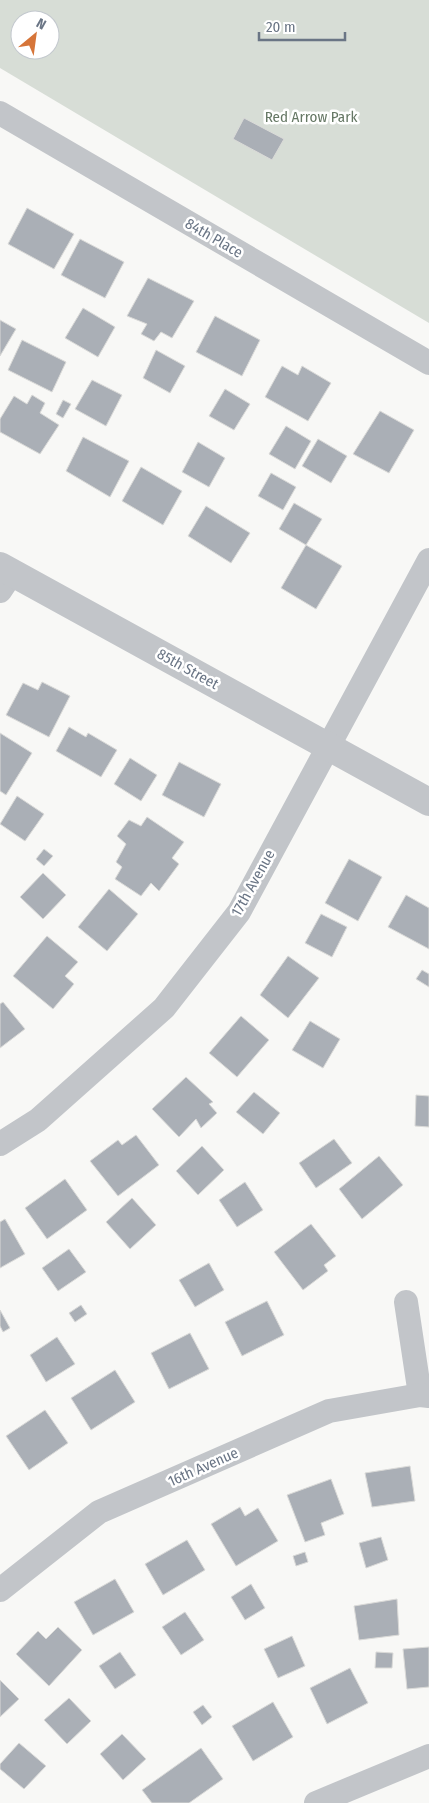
<svg xmlns="http://www.w3.org/2000/svg" width="429" height="1803" viewBox="0 0 429 1803" font-family="'Fira Sans Condensed',sans-serif">
<style>
.green{fill:#d7ddd6;fill-rule:evenodd}
.building{fill:#aaafb6;stroke:#dadad8}
.lines{fill:none;stroke-linecap:round;stroke-linejoin:round}
.minor{stroke:#c2c5c9;stroke-width:24}
.tertiary{stroke:#c2c5c9;stroke-width:28}
.labels{text-anchor:middle;dominant-baseline:central;stroke-width:5;stroke-linejoin:round;paint-order:stroke}
.park-label{font-size:15px;fill:#657764;stroke:#fff}
.street-label{font-size:15px;fill:#6a7585;stroke:#fff}
</style>
<rect width="100%" height="100%" fill="#f8f8f6"/>
<path class="green" d="M0 0H429V323L0 68ZM20 20H50V50H20Z"/>
<g class="building">
<polygon points="244,118 284,139 272,160 233,139"/>
<polygon points="27,208 74,234 54,269 8,244"/>
<polygon points="80,239 124,262 105,298 61,275"/>
<polygon points="148,278 194,301 172,338 161,332 154,341 141,334 147,324 127,316"/>
<polygon points="83,308 115,327 98,357 65,338"/>
<polygon points="215,316 260,340 242,376 196,352"/>
<polygon points="0,320 16,329 0,356"/>
<polygon points="22,340 66,362 52,392 8,370"/>
<polygon points="156,350 185,366 170,393 143,378"/>
<polygon points="282,366 298,375 302,366 331,383 308,421 265,397"/>
<polygon points="92,380 122,395 106,426 75,409"/>
<polygon points="225,389 250,404 234,430 209,416"/>
<polygon points="32,395 45,403 40,413 59,425 40,454 0,432 0,419 14,396 27,404"/>
<polygon points="63,400 71,404 63,418 56,414"/>
<polygon points="380,411 414,430 389,473 353,454"/>
<polygon points="286,426 311,441 295,469 269,454"/>
<polygon points="83,437 129,461 110,497 66,471"/>
<polygon points="318,439 347,456 331,483 302,466"/>
<polygon points="198,442 225,458 209,487 182,472"/>
<polygon points="141,467 182,491 163,525 122,501"/>
<polygon points="271,473 296,487 283,510 258,496"/>
<polygon points="294,503 322,519 306,545 279,529"/>
<polygon points="206,506 250,533 231,563 188,536"/>
<polygon points="306,545 342,566 316,609 281,588"/>
<polygon points="42,682 70,696 49,737 6,715 23,683 38,690"/>
<polygon points="69,727 86,737 88,733 117,750 101,777 56,751"/>
<polygon points="0,733 32,753 6,795 0,791"/>
<polygon points="130,758 157,775 141,801 114,784"/>
<polygon points="179,762 221,784 204,817 162,795"/>
<polygon points="17,796 44,814 25,841 0,824"/>
<polygon points="147,817 184,842 172,858 179,864 159,891 151,883 141,896 115,879 122,867 116,862 126,844 117,836 129,820 141,826"/>
<polygon points="44,849 53,856 44,866 36,859"/>
<polygon points="349,859 382,877 358,921 325,903"/>
<polygon points="43,873 66,895 43,919 20,897"/>
<polygon points="109,889 138,914 107,951 78,927"/>
<polygon points="406,895 429,908 429,949 388,927"/>
<polygon points="321,914 347,927 332,957 305,943"/>
<polygon points="47,936 78,962 65,976 74,984 53,1009 13,976"/>
<polygon points="288,956 319,978 288,1018 260,995"/>
<polygon points="422,970 429,974 429,987 416,979"/>
<polygon points="3,1002 25,1029 0,1048 0,1004"/>
<polygon points="241,1016 269,1040 237,1077 209,1053"/>
<polygon points="310,1021 340,1039 323,1068 292,1050"/>
<polygon points="186,1077 213,1102 209,1104 217,1113 201,1128 196,1119 179,1137 152,1109"/>
<polygon points="254,1092 280,1113 263,1134 236,1112"/>
<polygon points="416,1095 429,1096 429,1127 415,1126"/>
<polygon points="136,1135 159,1165 118,1196 90,1161 118,1140 122,1145"/>
<polygon points="334,1139 352,1163 316,1188 299,1163"/>
<polygon points="202,1146 224,1170 198,1195 176,1171"/>
<polygon points="379,1156 403,1185 362,1219 339,1189"/>
<polygon points="65,1179 87,1210 47,1239 25,1208"/>
<polygon points="245,1182 263,1210 237,1227 219,1200"/>
<polygon points="132,1198 156,1225 130,1249 106,1222"/>
<polygon points="5,1219 25,1254 0,1268 0,1222"/>
<polygon points="311,1224 336,1256 324,1265 328,1271 303,1290 274,1252"/>
<polygon points="69,1249 86,1272 58,1291 42,1268"/>
<polygon points="209,1263 224,1290 195,1307 179,1280"/>
<polygon points="267,1301 284,1335 242,1356 225,1322"/>
<polygon points="81,1305 87,1314 75,1322 69,1313"/>
<polygon points="0,1310 10,1328 3,1332 0,1326"/>
<polygon points="190,1333 209,1369 169,1389 151,1353"/>
<polygon points="57,1337 75,1364 46,1382 30,1355"/>
<polygon points="115,1370 135,1402 91,1430 71,1398"/>
<polygon points="45,1410 68,1443 29,1470 6,1436"/>
<polygon points="410,1466 415,1501 372,1507 365,1473"/>
<polygon points="331,1479 344,1514 321,1523 325,1535 305,1542 287,1495"/>
<polygon points="240,1507 245,1516 258,1508 278,1541 236,1566 211,1524"/>
<polygon points="381,1537 388,1560 366,1568 359,1543"/>
<polygon points="187,1540 205,1570 163,1595 145,1564"/>
<polygon points="305,1552 308,1562 296,1566 293,1556"/>
<polygon points="115,1579 134,1612 93,1635 74,1602"/>
<polygon points="251,1584 265,1608 245,1620 231,1597"/>
<polygon points="397,1599 399,1635 359,1640 354,1606"/>
<polygon points="185,1612 204,1640 181,1655 162,1627"/>
<polygon points="58,1627 82,1650 49,1686 16,1654 38,1631 46,1639"/>
<polygon points="292,1636 305,1666 278,1678 264,1649"/>
<polygon points="429,1647 429,1687 407,1689 403,1649"/>
<polygon points="120,1652 136,1675 115,1689 99,1666"/>
<polygon points="376,1652 393,1653 392,1668 375,1668"/>
<polygon points="350,1668 368,1703 327,1724 310,1688"/>
<polygon points="0,1680 19,1699 0,1717"/>
<polygon points="69,1698 91,1721 67,1744 44,1720"/>
<polygon points="273,1702 293,1737 253,1761 232,1726"/>
<polygon points="203,1705 212,1717 202,1725 193,1712"/>
<polygon points="122,1734 146,1759 123,1780 100,1754"/>
<polygon points="19,1743 46,1766 24,1789 0,1769 0,1764"/>
<polygon points="201,1748 223,1779 189,1803 152,1803 142,1790"/>
</g>
<g class="lines">
<g class="minor">
<polyline points="0,113 429,363"/>
<polyline points="0,591 12,573"/>
<polyline points="0,1144 38,1120 164,1008 239,912 429,560"/>
<polyline points="406,1302 420,1395"/>
<polyline points="0,1590 99,1512 329,1411 420,1395 429,1396"/>
<polyline points="316,1803 429,1756"/>
</g>
<polyline class="tertiary" points="0,566 429,802"/>
</g>
<g class="labels">
<g class="park-label">
<text x="311" y="117">Red Arrow Park</text>
</g>
<g class="street-label">
<text transform="translate(214 238) rotate(30)">84th Place</text>
<text transform="translate(188 669) rotate(29)">85th Street</text>
<text transform="translate(253 883) rotate(-61)">17th Avenue</text>
<text transform="translate(203 1467) rotate(-24)">16th Avenue</text>
</g>
</g>
<g transform="translate(35 35) rotate(29)"><circle r="24" fill="#ffffff" stroke="#c3c8ce"/>
<path d="M0-4L9 19L0 12L-9 19Z" fill="#d67539"/>
<text y="-8" font-size="14" font-weight="bold" text-anchor="middle" fill="#6a7585">N</text>
</g>
<path d="M259 32v8h86v-8" fill="none" stroke="#6a7585" stroke-width="2.5"/>
<text x="266" y="32" font-size="15" fill="#6a7585" stroke="#ffffff" stroke-width="4" paint-order="stroke">20 m</text>
</svg>
